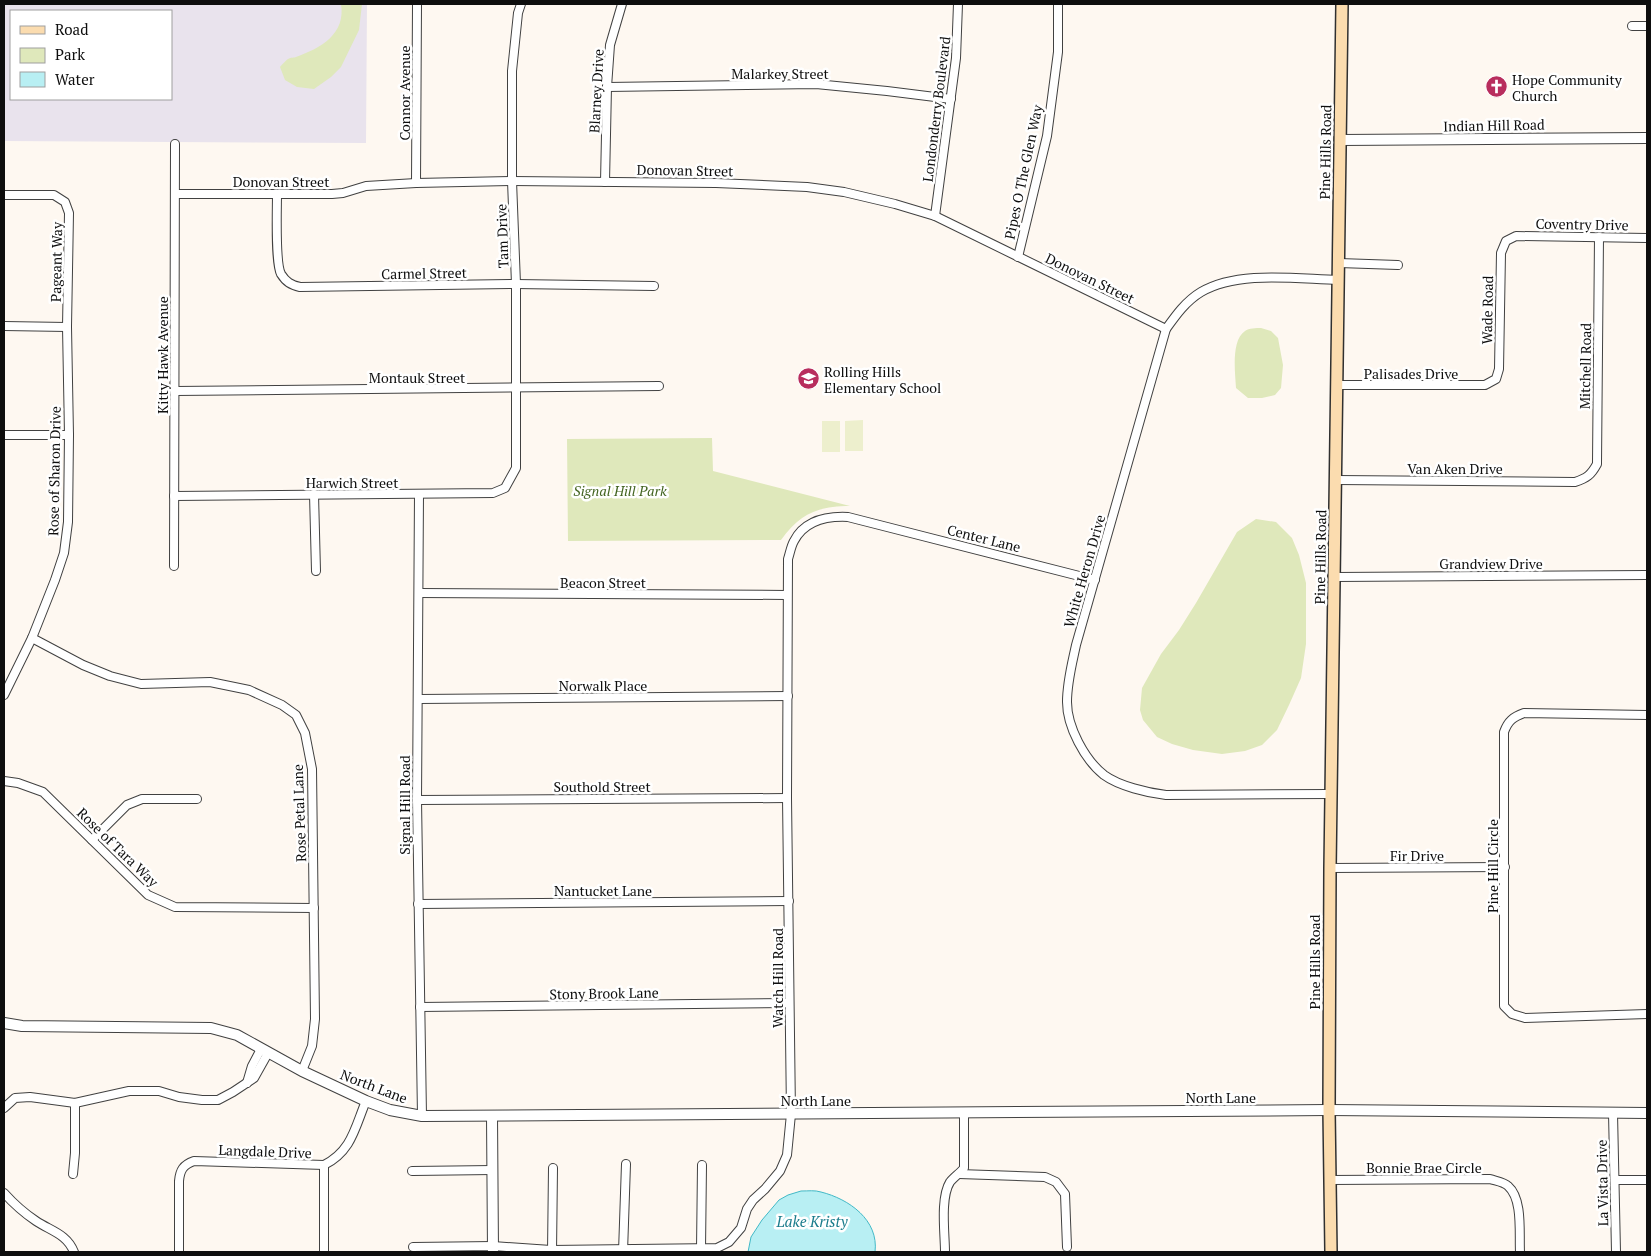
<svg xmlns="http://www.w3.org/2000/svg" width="1651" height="1256" viewBox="0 0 1651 1256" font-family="'PT Serif',serif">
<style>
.industrial{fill:#e9e3ed;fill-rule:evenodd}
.green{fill:#dfe8bb}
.pitch{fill:#edefcd}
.water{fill:#b8eff3;stroke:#42b9c7}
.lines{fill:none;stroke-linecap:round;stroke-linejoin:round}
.minor-casing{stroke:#414141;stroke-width:10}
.tertiary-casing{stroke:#414141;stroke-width:12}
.secondary-casing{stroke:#303030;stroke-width:14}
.minor{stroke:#fff;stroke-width:8}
.tertiary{stroke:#fff;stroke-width:10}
.secondary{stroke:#fbdcaf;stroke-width:11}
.labels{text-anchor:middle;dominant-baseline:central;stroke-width:5;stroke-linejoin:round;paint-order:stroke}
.street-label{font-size:14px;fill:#0e0e0e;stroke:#fff}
.poi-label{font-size:14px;fill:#0e0e0e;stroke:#fff;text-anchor:start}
.park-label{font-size:14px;font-style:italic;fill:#436421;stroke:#fff}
.water-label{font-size:15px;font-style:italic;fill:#1c7d8d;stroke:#fff}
</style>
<rect width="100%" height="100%" fill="#fef8f1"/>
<path class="industrial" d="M4 4H367L366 143 4 141ZM11 11H171V99H11Z"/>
<g class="green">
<path d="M341 4H362L359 30 341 67 331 77 314 89 297 87 285 80 280 67C282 65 286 60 288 59 291 57 294 58 296 57 321 48 346 34 341 4Z"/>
<path d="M1261 328 1271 331 1278 338 1283 365 1281 388 1275 395 1262 398H1248L1236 388C1235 372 1231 340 1245 331 1249 328 1256 328 1261 328Z"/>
<path d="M712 438 713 471 850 506C817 506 800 514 781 540L568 541 567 439Z"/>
<polygon points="1256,519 1276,522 1292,538 1299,555 1306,583 1306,644 1301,678 1289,705 1277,730 1262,745 1245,751 1222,754 1193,750 1172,744 1157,737 1143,720 1140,710 1142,688 1161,654 1179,630 1196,603 1237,532"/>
</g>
<g class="pitch">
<polygon points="863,420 863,451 845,451 845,421"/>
<rect x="822" y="421" width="18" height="31"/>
</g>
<path class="water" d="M801 1191C808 1191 815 1190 821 1192 849 1199 879 1220 875 1252H748L751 1237 762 1220 779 1200 788 1195Z"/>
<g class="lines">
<defs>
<g id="minor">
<polyline points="1632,26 1647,26"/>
<polyline points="607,87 816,84 887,91 951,99"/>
<polyline points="605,182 607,87 610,45 622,4"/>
<polyline points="416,183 417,4"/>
<polyline points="175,194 332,194 343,193 366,186 416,183 512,181 716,183 807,187 844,192 895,204 935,216 1166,329"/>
<path d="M277 194C277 209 275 263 281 274 286 282 291 285 300 287L516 284 654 286"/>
<polyline points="4,195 54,195 65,202 69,213 67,327 69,435 68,522 64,553 55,580 32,638 4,695"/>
<polyline points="935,216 956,58 958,4"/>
<polyline points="1018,257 1047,136 1058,52 1058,4"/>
<polyline points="1339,263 1398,265"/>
<polyline points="4,326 67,327"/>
<polyline points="1337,385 1485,385 1496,379 1499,369 1501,253 1506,241 1516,236 1647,238"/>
<polyline points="175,391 659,386"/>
<polyline points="4,435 69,435"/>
<path d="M1336 480 1575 482C1587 478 1591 475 1597 464L1599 237"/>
<polyline points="314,494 316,571"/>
<polyline points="419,494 417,800 422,1116"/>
<polyline points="174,496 493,493 505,488 516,468 516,284 512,181 512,71 518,13 521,4"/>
<polyline points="174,566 175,144"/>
<polyline points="1335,577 1647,575"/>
<polyline points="419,593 787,595"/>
<polyline points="32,638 83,665 110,676 141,684 210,682 249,690 282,705 296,715 305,733 312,769 315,1019 312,1046 302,1071"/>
<polyline points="419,699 788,696"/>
<path d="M1647 715 1524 713C1513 717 1508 721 1504 732V1006L1512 1014 1525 1018 1647 1014"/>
<polyline points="4,781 18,783 43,792 148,895 175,907 314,908"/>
<path d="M1331 794 1166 795C1148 793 1119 786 1104 775 1085 760 1067 727 1067 702 1067 682 1072 664 1076 645L1166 329C1176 315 1186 301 1201 292 1238 270 1297 279 1338 280"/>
<polyline points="417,800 787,798"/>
<polyline points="92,840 127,805 142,799 197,799"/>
<polyline points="1330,868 1505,867"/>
<polyline points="418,904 789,901"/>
<polyline points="420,1007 789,1003"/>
<polyline points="247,1083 252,1066 261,1049"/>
<polyline points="4,1108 15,1098 30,1097 75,1103 129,1091 159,1091 179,1097 202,1100 218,1100 233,1092 254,1078 268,1053"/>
<polyline points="1613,1113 1616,1252"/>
<polyline points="324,1165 324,1252"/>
<polyline points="412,1171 493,1170"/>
<polyline points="73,1174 75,1153 75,1103"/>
<polyline points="959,1174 1045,1177 1056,1182 1065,1194 1067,1247"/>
<path d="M1330 1180 1490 1179C1496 1181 1504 1182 1508 1186 1523 1199 1519 1233 1520 1252"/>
<polyline points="1615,1180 1647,1180"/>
<path d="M4 1193C13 1203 24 1213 36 1221 51 1231 67 1234 74 1252"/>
<path d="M413 1247 493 1246 551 1250 717 1248 729 1242 741 1228 747 1209 753 1200 765 1189 780 1171 787 1155 791 1114 787 798 788 559C790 553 791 546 794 541 805 520 827 516 848 517L1095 580"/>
<polyline points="701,1249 702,1165"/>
<path d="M179 1252V1181C180 1170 183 1165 194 1161L324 1165C352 1151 355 1127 366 1101"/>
<polyline points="552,1252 553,1168"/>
<polyline points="623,1252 626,1164"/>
<path d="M945 1252C945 1234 940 1198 950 1182 954 1177 960 1173 964 1168V1113"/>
</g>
<g id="tertiary">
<polyline points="1340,140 1647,138"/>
<polyline points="4,1023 22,1026 211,1028 237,1035 302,1071 366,1101 390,1110 422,1116 1329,1110 1647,1113"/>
<polyline points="492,1116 493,1252"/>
</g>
<polyline id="secondary" points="1331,1252 1329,1110 1330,868 1342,4"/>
</defs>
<use href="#minor" class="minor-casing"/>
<use href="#tertiary" class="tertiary-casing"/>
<use href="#secondary" class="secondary-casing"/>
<use href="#minor" class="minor"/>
<use href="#tertiary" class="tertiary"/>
<use href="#secondary" class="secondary"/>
</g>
<defs>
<symbol id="church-disc" viewBox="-11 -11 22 22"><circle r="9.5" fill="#b82d5d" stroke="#fff"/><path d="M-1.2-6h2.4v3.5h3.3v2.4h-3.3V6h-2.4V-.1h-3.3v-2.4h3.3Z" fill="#fff"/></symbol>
<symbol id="school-disc" viewBox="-11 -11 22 22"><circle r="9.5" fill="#b82d5d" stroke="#fff"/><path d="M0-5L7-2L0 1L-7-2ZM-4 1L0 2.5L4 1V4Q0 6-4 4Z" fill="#fff"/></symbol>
</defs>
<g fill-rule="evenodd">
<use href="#church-disc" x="1484" y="74" width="25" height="25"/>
<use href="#school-disc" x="796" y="366" width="25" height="25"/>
</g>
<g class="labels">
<g class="street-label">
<text x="780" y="73">Malarkey Street</text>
<text transform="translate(596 91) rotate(-87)">Blarney Drive</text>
<text transform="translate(404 93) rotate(-90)">Connor Avenue</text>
<text transform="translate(936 109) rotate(-83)">Londonderry Boulevard</text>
<text transform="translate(1494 125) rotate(-1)">Indian Hill Road</text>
<text transform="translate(1325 152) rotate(-89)">Pine Hills Road</text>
<text transform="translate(685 170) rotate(1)">Donovan Street</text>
<text transform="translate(1023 172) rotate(-78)">Pipes O The Glen Way</text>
<text x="281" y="181">Donovan Street</text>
<text transform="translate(1582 224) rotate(1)">Coventry Drive</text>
<text transform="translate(502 236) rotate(-92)">Tam Drive</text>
<text transform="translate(56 262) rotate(-89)">Pageant Way</text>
<text transform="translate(424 273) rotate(-1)">Carmel Street</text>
<text transform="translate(1090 278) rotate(26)">Donovan Street</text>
<text transform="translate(1487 310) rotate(-89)">Wade Road</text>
<text transform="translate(162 355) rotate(-90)">Kitty Hawk Avenue</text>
<text transform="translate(1585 366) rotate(-89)">Mitchell Road</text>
<text x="1411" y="373">Palisades Drive</text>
<text x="417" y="377">Montauk Street</text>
<text x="1455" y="468">Van Aken Drive</text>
<text transform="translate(54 471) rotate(-89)">Rose of Sharon Drive</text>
<text x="352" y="482">Harwich Street</text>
<text transform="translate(984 538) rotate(14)">Center Lane</text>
<text transform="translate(1320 557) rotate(-89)">Pine Hills Road</text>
<text x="1491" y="563">Grandview Drive</text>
<text transform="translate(1084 571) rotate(-74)">White Heron Drive</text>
<text x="603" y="582">Beacon Street</text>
<text x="603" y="685">Norwalk Place</text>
<text x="602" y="786">Southold Street</text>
<text transform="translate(404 805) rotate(-90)">Signal Hill Road</text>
<text transform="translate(299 813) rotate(-92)">Rose Petal Lane</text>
<text transform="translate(118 847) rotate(44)">Rose of Tara Way</text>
<text x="1417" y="855">Fir Drive</text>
<text transform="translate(1492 866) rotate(-90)">Pine Hill Circle</text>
<text x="603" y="890">Nantucket Lane</text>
<text transform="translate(1314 962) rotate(-90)">Pine Hills Road</text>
<text transform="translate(777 978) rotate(-90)">Watch Hill Road</text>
<text transform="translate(604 993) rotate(-1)">Stony Brook Lane</text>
<text transform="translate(374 1086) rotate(21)">North Lane</text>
<text x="1221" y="1097">North Lane</text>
<text x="816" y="1100">North Lane</text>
<text transform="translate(265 1151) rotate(2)">Langdale Drive</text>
<text x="1424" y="1167">Bonnie Brae Circle</text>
<text transform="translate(1602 1183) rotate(-91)">La Vista Drive</text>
</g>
<g class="poi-label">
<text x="1512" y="79">Hope Community<tspan x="1512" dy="16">Church</tspan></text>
<text x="824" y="371">Rolling Hills<tspan x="824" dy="16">Elementary School</tspan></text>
</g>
<g class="park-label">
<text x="620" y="490">Signal Hill Park</text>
</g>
<g class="water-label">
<text x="812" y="1221">Lake Kristy</text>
</g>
</g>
<rect width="1651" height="1256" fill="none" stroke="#0e0e0e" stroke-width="10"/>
<rect x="10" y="10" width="162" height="90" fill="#ffffff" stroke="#9f9f9f"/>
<rect x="20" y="26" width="25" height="8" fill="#fbdcaf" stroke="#9f9f9f"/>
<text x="55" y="35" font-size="15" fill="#0e0e0e">Road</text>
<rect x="20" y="48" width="25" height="15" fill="#dfe8bb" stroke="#9f9f9f"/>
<text x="55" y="60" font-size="15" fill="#0e0e0e">Park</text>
<rect x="20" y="72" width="25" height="15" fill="#b8eff3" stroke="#9f9f9f"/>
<text x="55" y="85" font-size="15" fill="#0e0e0e">Water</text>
</svg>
